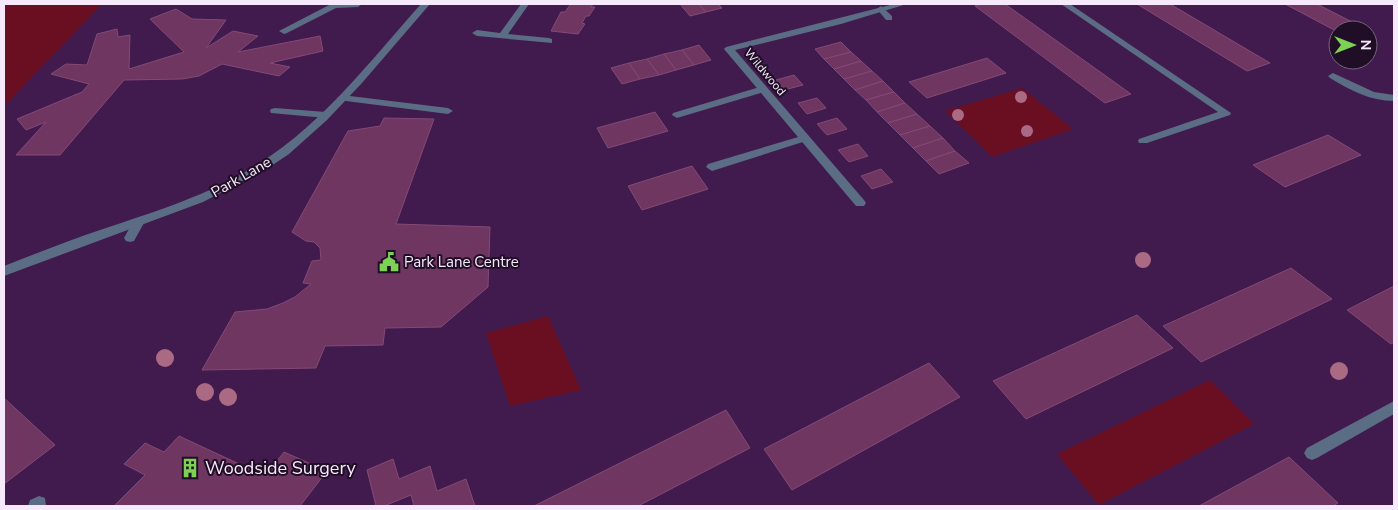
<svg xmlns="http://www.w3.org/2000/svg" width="1398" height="510" viewBox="0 0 1398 510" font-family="'Nunito Sans',sans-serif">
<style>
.green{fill:#6a0f21}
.building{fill:#6e3661;stroke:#844a76}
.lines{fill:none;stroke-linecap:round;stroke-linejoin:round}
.service{fill:#5b6c85;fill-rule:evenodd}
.minor{fill:#5b6c85;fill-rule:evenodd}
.tree{fill:#aa6a83}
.labels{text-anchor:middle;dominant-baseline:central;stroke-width:4;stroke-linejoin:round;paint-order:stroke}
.far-street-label{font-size:12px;fill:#f7e9fc;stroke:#1f0e25}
.street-label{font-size:15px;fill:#f7e9fc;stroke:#1f0e25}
.poi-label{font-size:15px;fill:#f7e9fc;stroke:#1f0e25;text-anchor:start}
.near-poi-label{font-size:18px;fill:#f7e9fc;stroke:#1f0e25;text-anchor:start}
</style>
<rect width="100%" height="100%" fill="#411a4e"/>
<g class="green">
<polygon points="4,4 102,4 4,106"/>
<polygon points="1022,88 1073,129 992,157 945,111"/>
<polygon points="548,316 581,390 510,406 486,333"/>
<polygon points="1210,380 1254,424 1099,505 1057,454"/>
</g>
<g class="building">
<polygon points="567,4 593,4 591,7 595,7 589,16 586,16 582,23 585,24 578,34 551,31 561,12 565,12 570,5"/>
<polygon points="680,4 699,4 706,12 690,16"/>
<polygon points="699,4 718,4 722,8 706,12"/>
<polygon points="983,4 1005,4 1131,94 1105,103 975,6"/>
<polygon points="1137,4 1170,4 1270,63 1247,71"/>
<polygon points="1285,4 1317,4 1360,26 1348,30 1338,30 1338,32"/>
<polygon points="176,9 192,19 226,20 206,48 233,31 258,36 238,52 320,36 323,51 270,63 290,67 279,76 222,64 199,76 182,79 124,80 60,155 16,155 46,122 26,130 17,119 82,92 89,84 51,74 66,64 87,65 97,34 117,29 118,37 130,35 129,69 184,52 150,19"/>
<polygon points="841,42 851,52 824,59 815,49"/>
<polygon points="699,45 711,60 694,65 682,50"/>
<polygon points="682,50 694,65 676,70 664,54"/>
<polygon points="851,52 861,61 834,69 824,59"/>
<polygon points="664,54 676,70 659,75 647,59"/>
<polygon points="987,58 1006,73 927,98 909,82"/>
<polygon points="647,59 659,75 640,79 629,63"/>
<polygon points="861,61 872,71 844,79 834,69"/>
<polygon points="629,63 640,79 622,84 611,68"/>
<polygon points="872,71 883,81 855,90 844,79"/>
<polygon points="794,75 803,85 784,90 776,80"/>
<polygon points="883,81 894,92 866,100 855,90"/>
<polygon points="894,92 905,103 877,112 866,100"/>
<polygon points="817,98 826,108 807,114 798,103"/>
<polygon points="905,103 917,114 888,123 877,112"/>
<polygon points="655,112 668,131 608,148 597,128"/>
<polygon points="917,114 930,126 900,135 888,123"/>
<polygon points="384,118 434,119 396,224 490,227 488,287 441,327 385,328 383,345 325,346 316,368 202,370 235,312 267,309 283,303 295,297 311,284 303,283 312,261 321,260 320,248 314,242 306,241 292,232 348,131 380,126"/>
<polygon points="837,118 847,129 827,135 817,124"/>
<polygon points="930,126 943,138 913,148 900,135"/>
<polygon points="1328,135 1361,155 1285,187 1253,165"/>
<polygon points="943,138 955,151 926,161 913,148"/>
<polygon points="858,144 868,156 849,162 838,150"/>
<polygon points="955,151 969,163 939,174 926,161"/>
<polygon points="692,166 708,189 642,210 628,186"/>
<polygon points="881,169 893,182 872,189 861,176"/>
<polygon points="1291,268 1332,299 1201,362 1163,326"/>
<polygon points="1394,286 1394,342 1391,344 1347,310"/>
<polygon points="1137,315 1173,348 1026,419 993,381"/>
<polygon points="929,363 960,397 792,490 764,449"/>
<polygon points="4,398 55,445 4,484"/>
<polygon points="726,410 750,448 638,506 534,506"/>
<polygon points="179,436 265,476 284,452 327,471 300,506 114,506 145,475 124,464 145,443 164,452"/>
<polygon points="1289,457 1338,503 1333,506 1199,506"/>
<polygon points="393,459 399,479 430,466 437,491 466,479 475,506 414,506 411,495 384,506 376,506 367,470"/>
</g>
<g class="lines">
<g class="service">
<polygon points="331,4 362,4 358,7 336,8 287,33 284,34 279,31"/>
<polygon points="881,6 892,16 892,20 886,20 877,9"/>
<polygon points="763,86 768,89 767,91 677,118 672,115 673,113"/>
<polygon points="342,95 448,108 453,111 448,114 338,100 337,98"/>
<polygon points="275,108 326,112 331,115 326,118 271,113 270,111 271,109"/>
<polygon points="805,135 810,138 809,140 712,171 706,167 708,164"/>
<polygon points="138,219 144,223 134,241 130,242 126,241 124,238 134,220"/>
<polygon points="1394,401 1394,414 1317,458 1312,460 1307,458 1304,453 1307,448"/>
</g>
<g class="minor">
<path d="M421 4H430L362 83 327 120 289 154 268 168 203 202 4 276V266C37 253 70 240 103 229 157 211 212 194 260 163 324 122 371 60 421 4Z"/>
<polygon points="521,4 529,4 508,34 549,38 552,39 552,43 477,36 472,33 477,30 500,33"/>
<polygon points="894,4 907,4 841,24 735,50 864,200 866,203 864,206 856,206 724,49 726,47"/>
<polygon points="1061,4 1070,4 1231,113 1230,115 1147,143 1139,143 1138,141 1139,139 1218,112"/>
<path d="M1333 73 1374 92 1394 95V101C1370 101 1350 90 1330 78L1328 76Z"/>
<polygon points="39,496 45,498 46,506 28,506 30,500"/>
</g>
</g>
<g class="tree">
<circle cx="1021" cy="97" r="6"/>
<circle cx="958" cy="115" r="6"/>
<circle cx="1027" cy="131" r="6"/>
<circle cx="1143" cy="260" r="8"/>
<circle cx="165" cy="358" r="9"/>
<circle cx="1339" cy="371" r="9"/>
<circle cx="205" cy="392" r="9"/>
<circle cx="228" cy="397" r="9"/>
</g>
<defs>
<symbol id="civic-bare" viewBox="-9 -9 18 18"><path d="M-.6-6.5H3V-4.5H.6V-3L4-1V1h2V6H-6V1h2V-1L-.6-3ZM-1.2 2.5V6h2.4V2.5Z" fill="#7dd154" stroke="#1f0e25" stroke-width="2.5" paint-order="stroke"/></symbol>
<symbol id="building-bare" viewBox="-9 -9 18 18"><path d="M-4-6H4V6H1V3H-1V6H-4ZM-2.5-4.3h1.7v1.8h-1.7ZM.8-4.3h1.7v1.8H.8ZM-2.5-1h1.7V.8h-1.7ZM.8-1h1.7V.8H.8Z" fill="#7dd154" stroke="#1f0e25" stroke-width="2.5" paint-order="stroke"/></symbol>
</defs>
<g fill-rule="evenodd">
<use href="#civic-bare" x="375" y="248" width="28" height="28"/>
<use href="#building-bare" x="176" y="454" width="28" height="28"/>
</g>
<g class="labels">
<g class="far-street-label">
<text transform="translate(765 72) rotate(50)">Wildwood</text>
</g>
<g class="street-label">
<text transform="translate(241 177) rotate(-30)">Park Lane</text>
</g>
<g class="poi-label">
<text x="404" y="262">Park Lane Centre</text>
</g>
<g class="near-poi-label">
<text x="205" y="468">Woodside Surgery</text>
</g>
</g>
<rect width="1398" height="510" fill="none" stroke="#f7e9fc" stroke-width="10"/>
<g transform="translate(1353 45) rotate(90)"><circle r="24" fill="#1f0e25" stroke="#75667b"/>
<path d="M0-4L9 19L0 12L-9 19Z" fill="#7dd154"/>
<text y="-8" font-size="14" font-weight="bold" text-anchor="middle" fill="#f7e9fc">N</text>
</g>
</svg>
